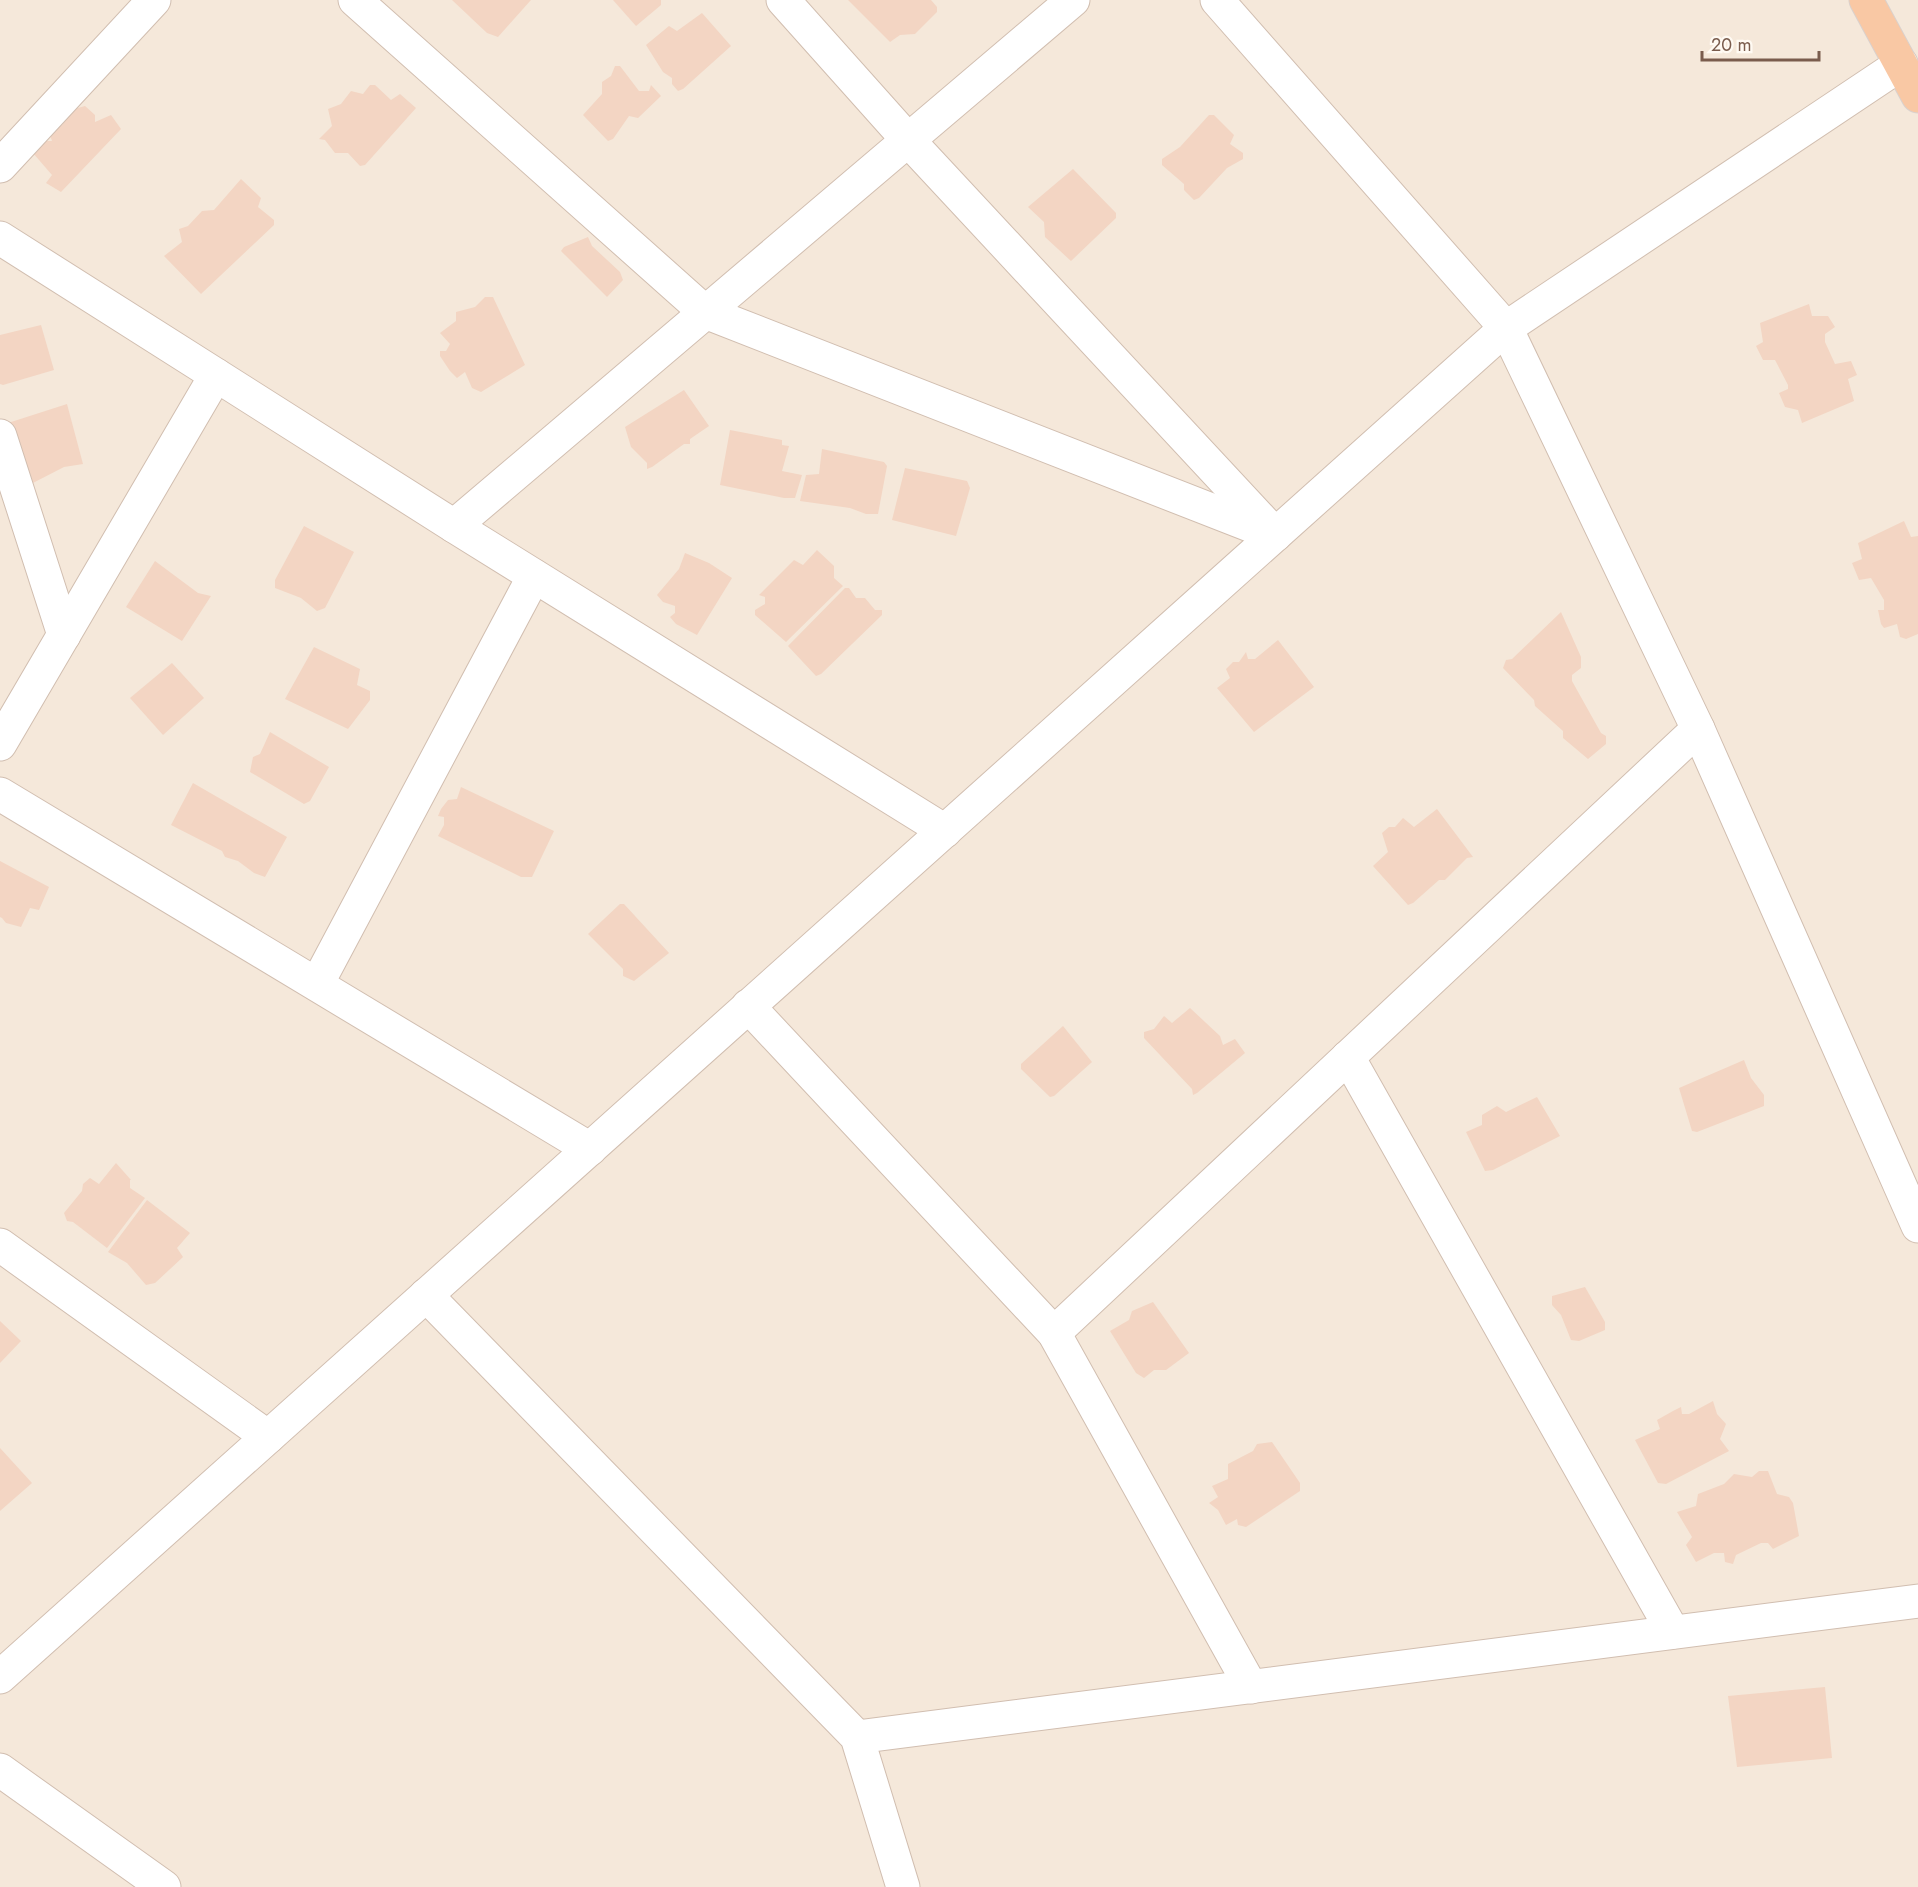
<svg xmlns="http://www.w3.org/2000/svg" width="1918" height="1887" viewBox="0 0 1918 1887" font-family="Jost,sans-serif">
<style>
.residential{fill:#f5e8da}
.building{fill:#f3d5c3}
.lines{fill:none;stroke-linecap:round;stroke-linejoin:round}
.minor-casing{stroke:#d1beb0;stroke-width:35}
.tertiary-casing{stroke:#d1beb0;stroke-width:35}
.trunk-casing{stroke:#dad1cd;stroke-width:35}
.minor{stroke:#fff;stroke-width:33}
.tertiary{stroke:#fff;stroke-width:33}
.trunk{stroke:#f9c8a4;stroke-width:33}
</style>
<rect width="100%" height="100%" fill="#fdf6ec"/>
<rect class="residential" x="0" y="0" width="1918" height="1887"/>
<g class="building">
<polygon points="452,0 531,0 498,37 487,33"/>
<polygon points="613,0 661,0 661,5 636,26"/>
<polygon points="848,0 931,0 937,7 937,12 915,34 900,35 890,42"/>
<polygon points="702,13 731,46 683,89 678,91 672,84 672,78 663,72 646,45 669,26 677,31"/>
<polygon points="615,66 620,66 639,91 649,91 651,85 661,96 638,118 629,116 613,139 608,141 583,115 602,94 602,82 611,76"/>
<polygon points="370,85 375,85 391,100 400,94 416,108 365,165 360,166 348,153 335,153 325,140 319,139 332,126 328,109 341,104 351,91 363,94"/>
<polygon points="85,106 95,115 95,122 111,115 121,129 61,192 46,183 52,175 33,153 46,141 52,141 49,132 62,125 74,109"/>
<polygon points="1209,115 1214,115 1234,135 1230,144 1243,153 1243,159 1227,168 1199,198 1194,200 1184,190 1184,184 1162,165 1162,159 1180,147"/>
<polygon points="1073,169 1116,213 1116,218 1071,261 1045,237 1044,222 1028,207"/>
<polygon points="241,179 261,198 258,207 274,220 274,225 201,294 164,256 182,242 179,229 188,226 202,211 214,210"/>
<polygon points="588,237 592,246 620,272 623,280 607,297 561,251 564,247"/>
<polygon points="485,297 493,297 525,365 481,392 472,388 465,372 457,378 450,371 440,356 440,351 446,351 450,344 440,333 456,321 456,312 475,307"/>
<polygon points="1809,304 1812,316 1828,316 1835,327 1825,334 1825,342 1835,364 1851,361 1857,375 1848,379 1854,401 1802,423 1798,410 1785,407 1779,393 1788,389 1788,385 1775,360 1763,360 1756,346 1763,342 1760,323"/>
<polygon points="41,325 54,370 3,385 0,384 0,335"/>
<polygon points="684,390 709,426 690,439 690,444 684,444 652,467 647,469 647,463 631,447 625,427"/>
<polygon points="67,404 83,464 64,467 29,485 8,423"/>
<polygon points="730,430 782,440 782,445 789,446 782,471 802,475 795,498 784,498 720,485"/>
<polygon points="822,449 884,462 887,466 878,514 866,514 850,508 800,501 806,475 819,474"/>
<polygon points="905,468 967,481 970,488 956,536 892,520"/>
<polygon points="1904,521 1911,537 1918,536 1918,634 1906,639 1900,637 1897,624 1884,628 1881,624 1878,610 1884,610 1884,600 1871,578 1859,580 1852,563 1862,559 1858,543"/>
<polygon points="304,526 354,552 325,608 317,611 301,598 275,588 275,580"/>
<polygon points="817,550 834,566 834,578 843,586 786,642 755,615 755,610 765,604 765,597 759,595 794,560 803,565"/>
<polygon points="685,553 709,563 732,578 697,635 676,624 670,617 675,613 675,606 663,602 657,595 679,569"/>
<polygon points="155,561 198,593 211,596 182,641 126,607"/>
<polygon points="845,588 849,588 856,598 865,598 875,610 882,610 882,615 821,674 816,676 788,646"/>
<polygon points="1561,612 1581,657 1581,668 1572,675 1572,681 1601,733 1606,736 1606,744 1588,759 1563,738 1563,731 1535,706 1534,700 1503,668 1506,660 1512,659"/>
<polygon points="1278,640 1314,687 1254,732 1217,688 1230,678 1226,669 1233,662 1239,662 1246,652 1248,659 1255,659"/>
<polygon points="314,647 360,669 357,685 370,691 370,700 348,729 285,699"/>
<polygon points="172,663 204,698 163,735 130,698"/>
<polygon points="270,732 329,767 310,801 304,804 250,772 253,757 260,754"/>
<polygon points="193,783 287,837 265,877 254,873 238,861 225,857 222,851 171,825"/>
<polygon points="461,787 554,831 532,877 521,877 438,836 444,825 444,817 438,816 441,809 448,800 457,799"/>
<polygon points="1437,809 1473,857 1467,858 1445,880 1439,880 1413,903 1408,905 1373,866 1388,852 1382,833 1389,827 1395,827 1403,818 1414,827"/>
<polygon points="0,861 49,887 39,910 30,908 21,927 6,923 2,918 0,917"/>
<polygon points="620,904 624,904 669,953 634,981 623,976 623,969 588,934"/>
<polygon points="1190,1008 1220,1036 1223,1045 1235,1039 1245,1053 1197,1093 1193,1095 1192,1089 1144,1038 1144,1032 1154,1029 1164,1016 1172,1023"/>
<polygon points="1063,1026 1092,1062 1054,1096 1050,1097 1021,1069 1021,1064"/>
<polygon points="1744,1060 1751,1078 1764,1095 1764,1106 1697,1132 1692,1131 1679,1088"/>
<polygon points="1537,1097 1560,1136 1493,1170 1485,1171 1466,1132 1482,1125 1482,1115 1497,1106 1506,1112"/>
<polygon points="116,1163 131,1180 130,1180 130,1188 145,1198 107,1248 73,1222 67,1221 64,1213 82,1191 83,1184 90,1178 99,1184"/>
<polygon points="147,1200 190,1233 177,1248 183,1257 155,1283 146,1285 127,1263 108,1252"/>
<polygon points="1585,1287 1605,1322 1605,1330 1579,1341 1571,1340 1561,1315 1552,1305 1552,1296"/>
<polygon points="1153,1302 1189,1353 1166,1370 1154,1370 1144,1378 1136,1373 1110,1331 1129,1320 1132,1311"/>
<polygon points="0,1321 21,1341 0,1363"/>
<polygon points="1713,1401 1717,1414 1726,1424 1720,1439 1729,1451 1666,1484 1658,1483 1635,1440 1660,1429 1657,1420 1673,1411 1681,1407 1682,1414 1689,1414"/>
<polygon points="1272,1442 1300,1483 1300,1491 1246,1527 1238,1525 1237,1519 1226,1525 1218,1510 1209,1503 1218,1497 1212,1486 1228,1479 1228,1464 1253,1451 1257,1444"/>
<polygon points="0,1448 32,1483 0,1511"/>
<polygon points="1759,1471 1768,1471 1777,1494 1789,1497 1793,1503 1799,1536 1773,1549 1768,1543 1761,1543 1736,1555 1733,1564 1725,1562 1724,1553 1714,1553 1696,1562 1686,1545 1692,1537 1677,1512 1696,1506 1698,1494 1724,1484 1734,1474 1752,1477"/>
<polygon points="1825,1687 1832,1758 1737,1767 1728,1696"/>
</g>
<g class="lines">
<defs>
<g id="minor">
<polyline points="355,0 705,312 1275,535"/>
<polyline points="783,0 908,140 1270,529"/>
<polyline points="0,166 154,0"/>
<polyline points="0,238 454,526 945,831"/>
<polyline points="0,436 64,635"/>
<polyline points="454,526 1073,0"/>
<polyline points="0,744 216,375"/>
<polyline points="0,794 590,1149"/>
<polyline points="317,984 534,576"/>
<polyline points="748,1006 1054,1333 1251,1687"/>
<polyline points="1348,1057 1673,1632"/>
<polyline points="0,1245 268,1437"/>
<polyline points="426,1295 857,1737 903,1887"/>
<polyline points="1054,1333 1698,729"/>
<polyline points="0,1677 1506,328"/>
<polyline points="857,1737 1918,1601"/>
<polyline points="0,1770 164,1887"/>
</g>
<g id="tertiary">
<polyline points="1217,0 1506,328 1698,729 1918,1226"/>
<polyline points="1506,328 1901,64"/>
</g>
<polyline id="trunk" points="1866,0 1918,96"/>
</defs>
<use href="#minor" class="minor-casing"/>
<use href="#tertiary" class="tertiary-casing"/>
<use href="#trunk" class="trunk-casing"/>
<use href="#minor" class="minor"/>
<use href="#tertiary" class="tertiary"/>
<use href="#trunk" class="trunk"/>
</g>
<path d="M1702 51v9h117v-9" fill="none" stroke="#7a5c4d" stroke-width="3"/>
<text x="1711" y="51" font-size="18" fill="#7a5c4d" stroke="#fffaf3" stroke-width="4.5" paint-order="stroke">20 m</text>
</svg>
